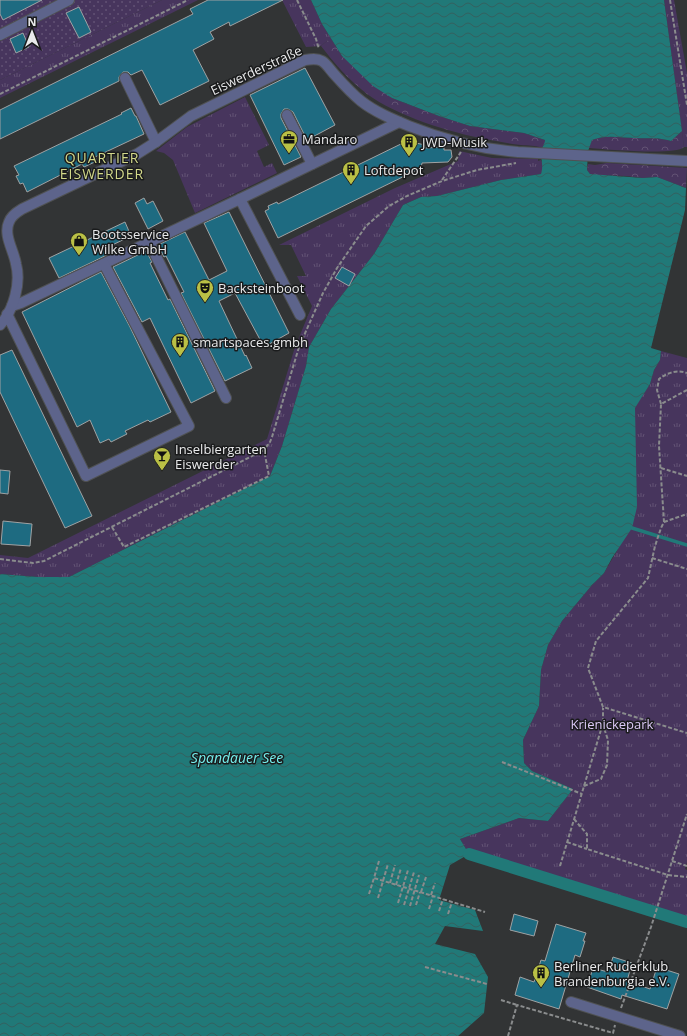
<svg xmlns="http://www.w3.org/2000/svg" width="687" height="1036" viewBox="0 0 687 1036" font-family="'Open Sans',sans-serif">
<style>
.forest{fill:url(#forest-crowns)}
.park{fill:url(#park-tufts)}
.garden{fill:url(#garden-dots)}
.water{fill:url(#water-waves)}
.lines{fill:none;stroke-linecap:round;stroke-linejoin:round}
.stream{stroke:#217978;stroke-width:3.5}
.canal{stroke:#217978;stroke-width:12}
.building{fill:#1e6b81;stroke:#9fa2a3}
.minor-casing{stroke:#4f5152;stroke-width:12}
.path{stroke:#8a8c8d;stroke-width:2;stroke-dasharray:4 2;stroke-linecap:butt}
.minor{stroke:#5d648b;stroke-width:10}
.labels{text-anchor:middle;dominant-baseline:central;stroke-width:3;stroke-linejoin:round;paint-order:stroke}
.street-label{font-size:13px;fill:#e9eaeb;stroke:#1a1b1c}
.poi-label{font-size:13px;fill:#e9eaeb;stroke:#1a1b1c;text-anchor:start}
.park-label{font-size:13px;fill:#dcc9f7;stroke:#1a1b1c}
.neighbourhood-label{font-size:14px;letter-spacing:1px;fill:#d2d88a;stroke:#1a1b1c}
.water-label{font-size:14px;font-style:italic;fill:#75efed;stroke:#1a1b1c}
</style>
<defs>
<pattern id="forest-crowns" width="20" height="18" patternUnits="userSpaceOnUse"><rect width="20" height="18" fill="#47355d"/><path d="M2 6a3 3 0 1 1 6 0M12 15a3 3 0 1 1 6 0" fill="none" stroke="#625274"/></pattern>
<pattern id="park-tufts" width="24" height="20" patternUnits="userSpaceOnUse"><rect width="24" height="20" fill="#47355d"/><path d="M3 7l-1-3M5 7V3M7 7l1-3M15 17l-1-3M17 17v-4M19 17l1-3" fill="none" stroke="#625274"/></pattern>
<pattern id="garden-dots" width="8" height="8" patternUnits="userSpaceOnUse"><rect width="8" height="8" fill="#47355d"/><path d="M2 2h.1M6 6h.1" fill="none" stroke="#625274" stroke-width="1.8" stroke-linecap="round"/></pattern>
<pattern id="water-waves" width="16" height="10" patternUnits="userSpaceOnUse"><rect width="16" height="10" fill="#217978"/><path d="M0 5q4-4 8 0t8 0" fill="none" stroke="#34605f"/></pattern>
</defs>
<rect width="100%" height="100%" fill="#323435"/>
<g class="forest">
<path d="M328 40H332L342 56 392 98 439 116 470 126 524 133 545 140V143L542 148C536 145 528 146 521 145 509 144 497 141 485 139 449 132 397 116 367 94 349 80 334 63 321 46Z"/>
<path d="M682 131 684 147C675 156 604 149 588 148L592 140C606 134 621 138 636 138 651 139 656 137 671 141Z"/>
<polygon points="607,163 687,168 686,188 657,177 643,178 626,176 597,175 590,174 587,170 588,164 595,165"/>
</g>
<g class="park">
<polygon points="162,0 198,0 0,98 0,80"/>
<polygon points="282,0 311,0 322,24 332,40 328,40 321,46 306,47"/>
<polygon points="664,0 674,0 687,73 687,147 684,147"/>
<polygon points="245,97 269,145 257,151 264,167 272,163 277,173 195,213 173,160 164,153 156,151 187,127"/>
<polygon points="459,151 492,158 538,159 538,161 541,160 544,167 541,174 501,180 437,196 421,197 403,205 374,254 331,309 309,347 306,366 282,446 270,476 69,577 38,577 0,574 0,555 28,558 267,439 295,347 312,306 297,276 306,276 291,245 279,245 395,188 458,161"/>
<polygon points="661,351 687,358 687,862 685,869 687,870 687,922 469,854 460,839 519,818 548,821 573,789 532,771 524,763 523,740 539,706 541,670 548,645 562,621 592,585 604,573 618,549 635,407 650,384 654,370 660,360"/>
</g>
<polygon class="garden" points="0,0 162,0 0,80"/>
<path class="water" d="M311 0H664L682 131 671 141C656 137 651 139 636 138 621 138 606 134 592 140L588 151 587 170 590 174 643 178 657 177 686 188 685 210 651 348 661 351 660 360 654 370 650 384 635 408 637 507 632 528 612 558 604 573 592 585 562 621 548 645 541 670 539 706 523 740 524 763 532 771 573 789 548 821 519 818 460 839 469 854 450 865 439 900 475 910 483 931 445 926 435 944 475 954 488 977 484 1013 458 1036H0V574L38 577H69L270 476 282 446 306 366 309 347 331 309 374 254 403 205 421 197 437 196 501 180 541 174C544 164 540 160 542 150 542 146 545 144 545 140L524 133 470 126 439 116 392 98 373 86 342 56 322 24Z"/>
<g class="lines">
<polyline class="stream" points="632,528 687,545"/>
<polyline class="canal" points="469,854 687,922"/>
</g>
<g class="building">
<polygon points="0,0 42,0 3,20 0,14"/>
<polygon points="208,0 283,0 230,26 229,22 210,32 214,39 193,50 209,81 160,105 142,70 131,75 128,72 123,72 119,77 119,81 0,139 0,110 193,14 190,9"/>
<polygon points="79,7 91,32 79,38 66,13"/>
<polygon points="23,33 29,47 16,53 10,39"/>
<polygon points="305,68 335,125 307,140 293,112 288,109 284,109 281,114 281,118 301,157 284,165 250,95"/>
<polygon points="131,108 135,116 136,116 144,134 95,157 97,161 84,167 82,164 27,192 23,183 20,184 16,176 19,175 14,166 122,114 121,113"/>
<polygon points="407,141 425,145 425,148 444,147 444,150 451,150 452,157 448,162 422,163 421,168 278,238 265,211 269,209 268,206 277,202 278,204"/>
<polygon points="144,198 147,204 153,201 163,221 148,229 135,203"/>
<polygon points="229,212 289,333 264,347 235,293 219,301 245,356 246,355 252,368 225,381 181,293 184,292 166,256 164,257 158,245 185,232 209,280 227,271 204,223"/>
<polygon points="125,222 131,236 106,248 109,254 59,278 49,258"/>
<polygon points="146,251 152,262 150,263 168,300 170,299 215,391 191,403 150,318 142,322 113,267"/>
<polygon points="342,267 355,274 349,286 335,278"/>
<polygon points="101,272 130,327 171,412 150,422 148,420 125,431 127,434 111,442 109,439 100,443 90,420 77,427 22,312"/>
<polygon points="12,350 92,516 65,528 0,392 0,355"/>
<polygon points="0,470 10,471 8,494 0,493"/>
<polygon points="3,521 32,524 30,546 1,544"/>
<polygon points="514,914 538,921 534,936 510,930"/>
<polygon points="556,924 586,933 583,941 585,941 580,957 575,955 559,1009 515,995 520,977 534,982 541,960 545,961"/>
<polygon points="613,957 632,963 627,981 650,989 657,967 679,974 667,1009 622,995 621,999 587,987 593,968 608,972"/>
</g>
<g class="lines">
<defs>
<g id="minor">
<polyline points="0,35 69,0"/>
<polyline points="125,78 156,142"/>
<polyline points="287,115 312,164"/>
<polyline points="240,199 300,315"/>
<polyline points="149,242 226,398"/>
<polyline points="12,306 21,303 240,199 399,122"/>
<polyline points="7,314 86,476 189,426 104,264"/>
<path d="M0 325C14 310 21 283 16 264 14 251 3 235 9 222 11 216 17 212 22 209L137 154 156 142 191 116 305 60C311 59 317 58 322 61 327 64 331 71 335 75 343 84 351 93 361 101 375 112 392 119 409 126 444 140 480 149 518 152L687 161"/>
<polyline points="571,1002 680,1036"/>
</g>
</defs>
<use href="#minor" class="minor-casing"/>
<g class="path">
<polyline points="297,0 316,39 319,49"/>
<polyline points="670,0 687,105"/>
<polyline points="0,94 188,0"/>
<polyline points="442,180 461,152"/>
<polyline points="687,390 661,404 659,446 664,522 661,528 655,546 648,578 596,641 588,668 603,707 687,733"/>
<path d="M661 404 657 390 659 379C667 373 677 369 687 373"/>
<polyline points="661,468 687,476"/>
<polyline points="664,522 687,514"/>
<polyline points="112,527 124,547 269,476 264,450"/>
<polyline points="652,558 687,569"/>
<polyline points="0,559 33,563 44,561 264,450 270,442 272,437 299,347 310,322 323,293 337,268 366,226 389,206 407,196 442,181 477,170 516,163"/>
<polyline points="502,762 582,794"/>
<polyline points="584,786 601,779 607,765 608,740 603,725"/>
<polyline points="574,819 587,834 587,849 668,875 687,877"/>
<polyline points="567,842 587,849"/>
<polyline points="379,861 374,878 485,912"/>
<polyline points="672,861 687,866"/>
<polyline points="560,866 603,723 603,708"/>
<polyline points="390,883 395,865"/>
<polyline points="396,885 401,868"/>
<polyline points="421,892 426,877"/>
<polyline points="369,894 374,878"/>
<polyline points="431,895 435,883"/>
<polyline points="378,898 388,864"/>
<polyline points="398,903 408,870"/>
<polyline points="404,905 414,872"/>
<polyline points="416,905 420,892"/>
<polyline points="410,906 419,875"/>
<polyline points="429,909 433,896"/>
<polyline points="439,911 443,899"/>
<polyline points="448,914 452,902"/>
<polyline points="425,967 487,984"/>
<polyline points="501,1000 517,1005"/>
<polyline points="621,1008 651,927 687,814"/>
<polyline points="508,1036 517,1005 613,1033 615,1025"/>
</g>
<use href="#minor" class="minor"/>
</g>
<defs>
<symbol id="office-pin" viewBox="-11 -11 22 30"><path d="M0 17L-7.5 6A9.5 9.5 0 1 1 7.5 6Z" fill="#bac045" stroke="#1a1b1c"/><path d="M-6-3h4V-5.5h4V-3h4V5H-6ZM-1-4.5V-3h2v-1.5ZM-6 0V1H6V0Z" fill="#111"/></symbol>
<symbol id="building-pin" viewBox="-11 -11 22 30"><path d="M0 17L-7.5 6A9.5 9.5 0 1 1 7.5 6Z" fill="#bac045" stroke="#1a1b1c"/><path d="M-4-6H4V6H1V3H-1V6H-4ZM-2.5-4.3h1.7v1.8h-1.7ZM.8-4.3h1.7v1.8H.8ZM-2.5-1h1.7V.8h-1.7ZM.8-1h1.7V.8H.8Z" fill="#111"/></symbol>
<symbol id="shop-pin" viewBox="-11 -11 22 30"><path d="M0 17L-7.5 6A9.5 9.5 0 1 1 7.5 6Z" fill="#bac045" stroke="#1a1b1c"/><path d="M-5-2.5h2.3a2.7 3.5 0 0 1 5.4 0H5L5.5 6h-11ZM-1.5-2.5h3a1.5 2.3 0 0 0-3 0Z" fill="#111"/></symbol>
<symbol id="theatre-pin" viewBox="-11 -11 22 30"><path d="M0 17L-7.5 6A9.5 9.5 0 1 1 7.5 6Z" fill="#bac045" stroke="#1a1b1c"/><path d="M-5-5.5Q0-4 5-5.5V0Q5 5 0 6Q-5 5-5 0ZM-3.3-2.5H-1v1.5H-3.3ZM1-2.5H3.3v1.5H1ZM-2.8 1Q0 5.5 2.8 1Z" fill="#111"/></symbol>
<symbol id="bar-pin" viewBox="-11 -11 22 30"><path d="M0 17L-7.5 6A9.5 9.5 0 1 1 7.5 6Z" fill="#bac045" stroke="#1a1b1c"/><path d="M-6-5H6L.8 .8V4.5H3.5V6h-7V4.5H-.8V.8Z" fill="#111"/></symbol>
</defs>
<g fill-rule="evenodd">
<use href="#office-pin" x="279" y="129" width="20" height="27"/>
<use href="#building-pin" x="399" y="132" width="20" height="27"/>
<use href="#building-pin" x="341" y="160" width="20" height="27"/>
<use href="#shop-pin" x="69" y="231" width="20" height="27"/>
<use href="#theatre-pin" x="195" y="278" width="20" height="27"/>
<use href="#building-pin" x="170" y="332" width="20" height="27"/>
<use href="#bar-pin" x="152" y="446" width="20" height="27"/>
<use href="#building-pin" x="531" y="963" width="20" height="27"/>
</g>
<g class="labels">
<g class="street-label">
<text transform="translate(256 70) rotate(-25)">Eiswerderstraße</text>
</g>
<g class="poi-label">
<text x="302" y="139">Mandaro</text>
<text x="422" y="142">JWD-Musik</text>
<text x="364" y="170">Loftdepot</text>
<text x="92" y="234">Bootsservice<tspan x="92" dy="15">Wilke GmbH</tspan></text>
<text x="218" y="288">Backsteinboot</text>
<text x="193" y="342">smartspaces.gmbh</text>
<text x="175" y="449">Inselbiergarten<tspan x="175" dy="15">Eiswerder</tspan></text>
<text x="554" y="966">Berliner Ruderklub<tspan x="554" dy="15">Brandenburgia e.V.</tspan></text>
</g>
<g class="park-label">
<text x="612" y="724">Krienickepark</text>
</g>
<g class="neighbourhood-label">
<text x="102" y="157">QUARTIER<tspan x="102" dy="16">EISWERDER</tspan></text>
</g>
<g class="water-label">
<text x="237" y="757">Spandauer See</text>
</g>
</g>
<g transform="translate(32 32)" stroke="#1a1b1c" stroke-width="3" paint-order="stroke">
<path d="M0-3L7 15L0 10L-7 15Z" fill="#e9eaeb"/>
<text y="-6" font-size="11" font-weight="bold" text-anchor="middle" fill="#e9eaeb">N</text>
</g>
</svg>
